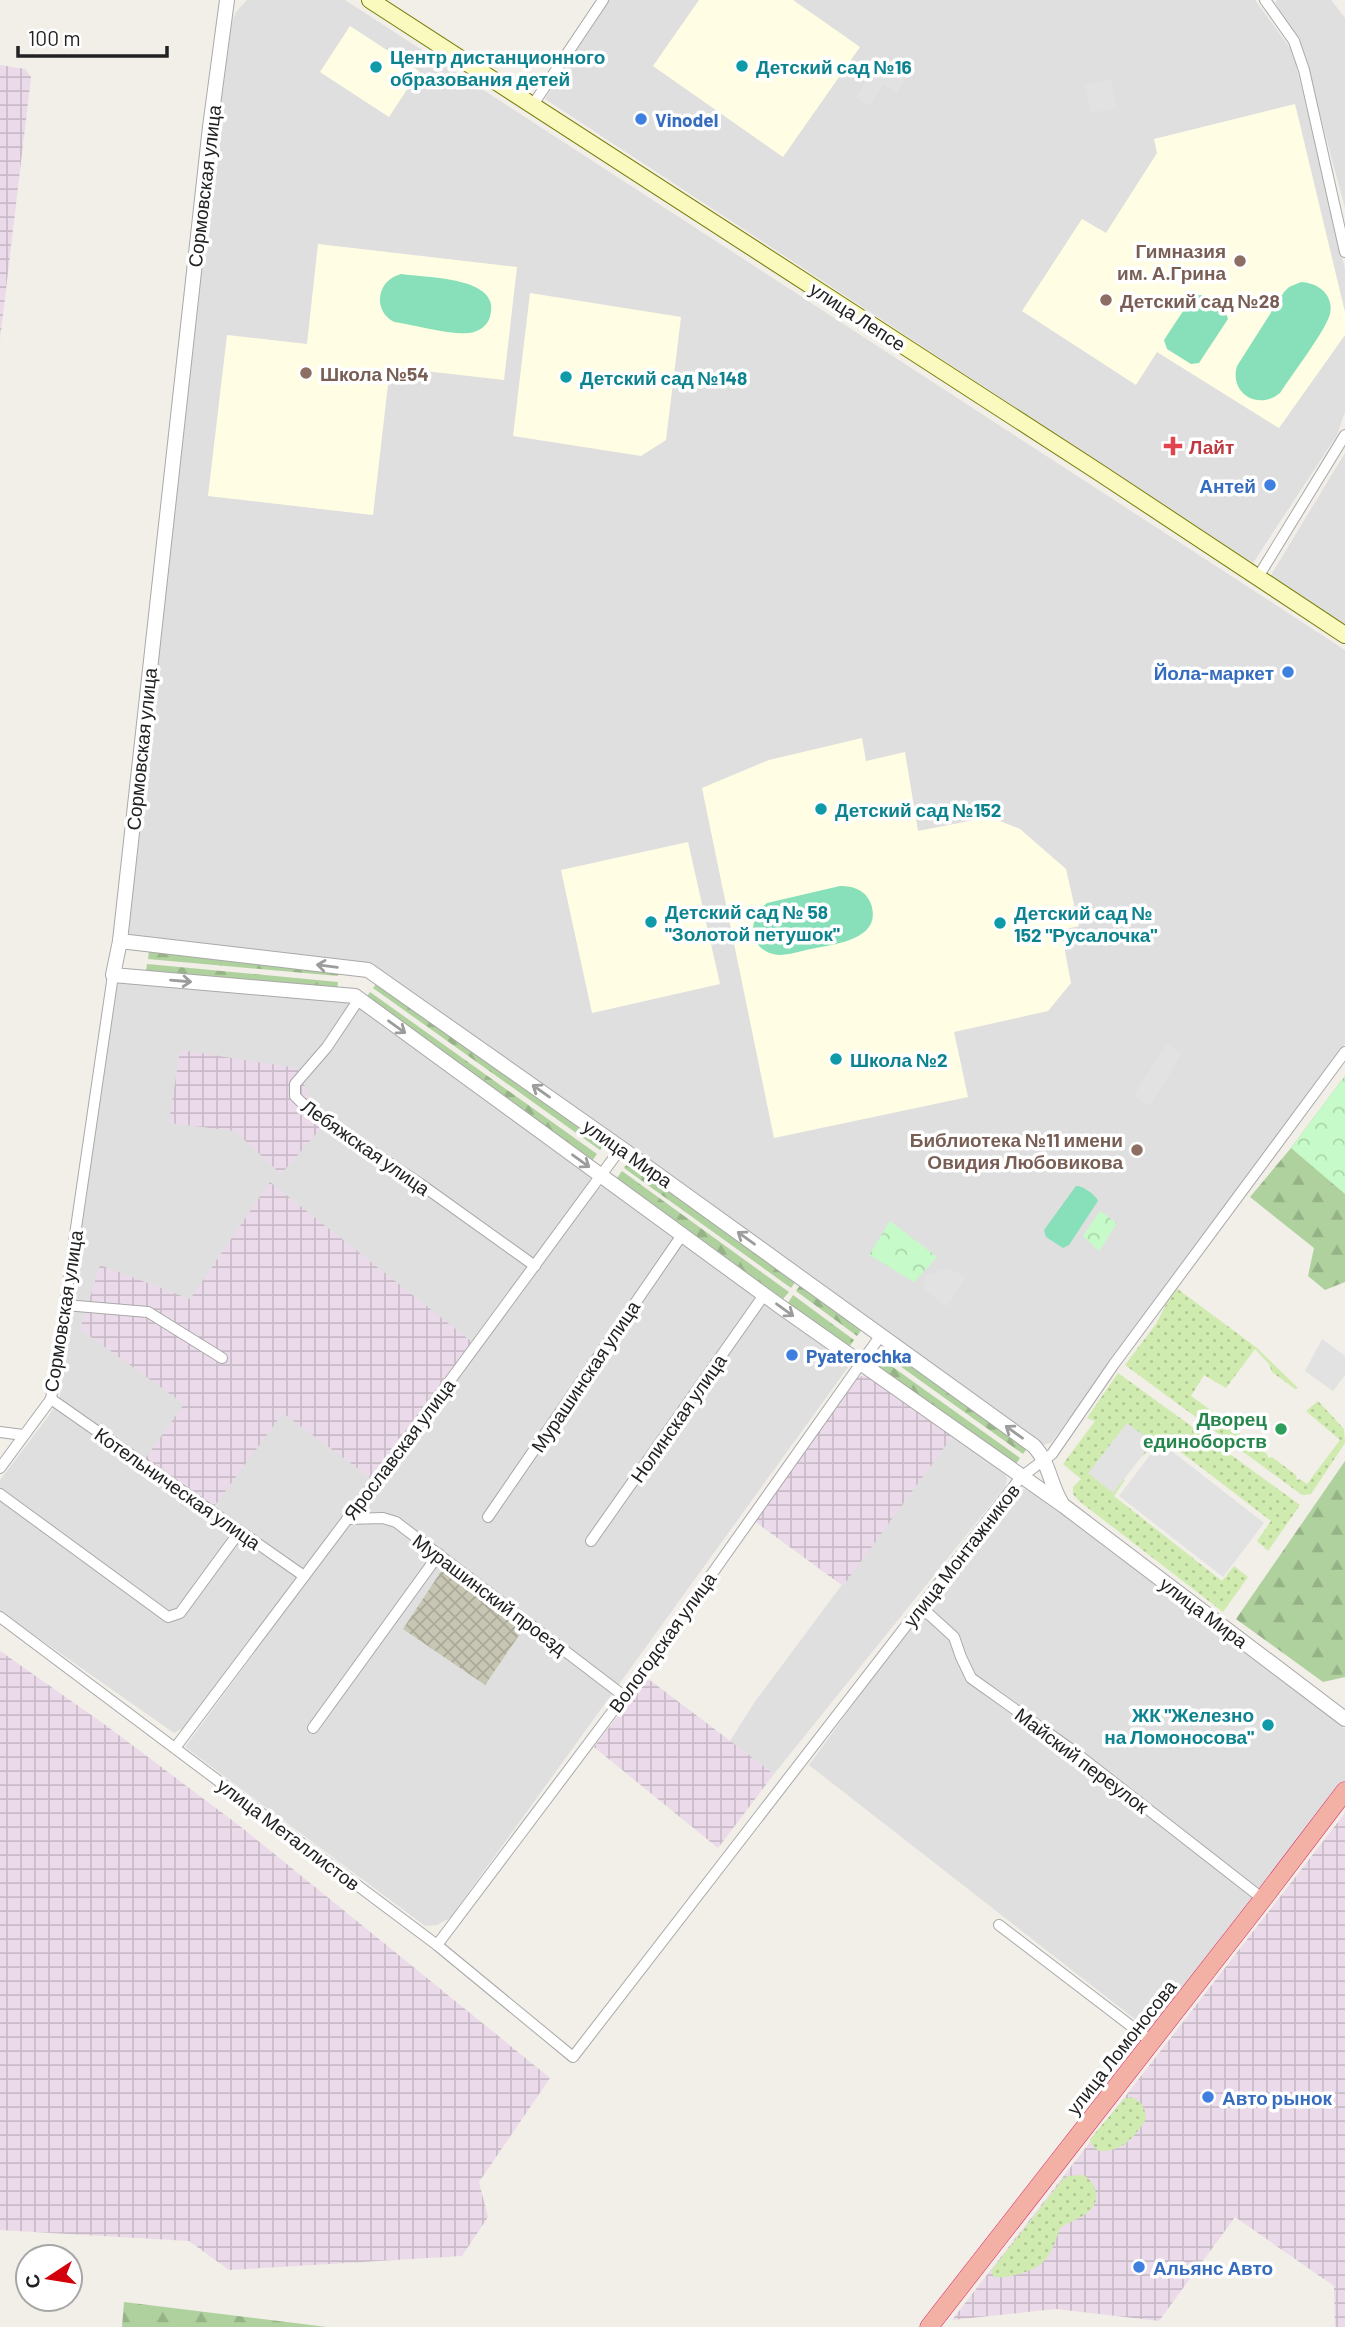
<svg xmlns="http://www.w3.org/2000/svg" width="1345" height="2327" viewBox="0 0 1345 2327" font-family="Barlow,sans-serif">
<style>
.residential{fill:#e0dfdf}
.industrial{fill:url(#industrial-grid)}
.education{fill:#fffee4}
.construction{fill:url(#construction-cross-hatch)}
.grass{fill:url(#grass-dots)}
.forest{fill:url(#forest-firs)}
.park{fill:url(#park-crowns)}
.pitch{fill:#87e0b9}
.parking{fill:#e2e2e2}
.lines{fill:none;stroke-linecap:round;stroke-linejoin:round}
.minor-casing{stroke:#a9a9a9;stroke-width:12}
.tertiary-casing{stroke:#a9a9a9;stroke-width:16}
.secondary-casing{stroke:#767c05;stroke-width:18}
.trunk-casing{stroke:#dc2970;stroke-width:19}
.minor{stroke:#fff;stroke-width:10}
.tertiary{stroke:#fff;stroke-width:14}
.secondary{stroke:#fafabe;stroke-width:16}
.trunk{stroke:#f2b1a4;stroke-width:18}
.oneway{stroke:#9c9c9c}
.culture-dot{fill:#0f9aa8;stroke:#fff;stroke-width:2.5}
.shop-dot{fill:#3f7fe0;stroke:#fff;stroke-width:2.5}
.education-dot{fill:#8d6e63;stroke:#fff;stroke-width:2.5}
.health-dot{fill:#e0444e;stroke:#fff;stroke-width:2.5}
.leisure-dot{fill:#2e9e5b;stroke:#fff;stroke-width:2.5}
.labels{text-anchor:middle;dominant-baseline:central;stroke-width:7;stroke-linejoin:round;paint-order:stroke}
.culture-label{font-size:19px;font-weight:bold;fill:#0d838f;stroke:#fff;text-anchor:start}
.shop-label{font-size:19px;font-weight:bold;fill:#366cbe;stroke:#fff;text-anchor:start}
.street-label{font-size:19px;fill:#222;stroke:#fff}
.education-label{font-size:19px;font-weight:bold;fill:#785e54;stroke:#fff;text-anchor:end}
.health-label{font-size:19px;font-weight:bold;fill:#be3a42;stroke:#fff;text-anchor:start}
.leisure-label{font-size:19px;font-weight:bold;fill:#27864d;stroke:#fff;text-anchor:end}
</style>
<defs>
<pattern id="industrial-grid" width="8" height="8" patternUnits="userSpaceOnUse" patternTransform="scale(1.75)"><rect width="8" height="8" fill="#ebdae9"/><path d="M0 4h8M4 0v8" fill="none" stroke="#c9bbc8"/></pattern>
<pattern id="construction-cross-hatch" width="8" height="8" patternUnits="userSpaceOnUse" patternTransform="scale(1.75)"><rect width="8" height="8" fill="#c7c6b3"/><path d="M0 0l8 8M0 8l8-8" fill="none" stroke="#abaa9a"/></pattern>
<pattern id="grass-dots" width="8" height="8" patternUnits="userSpaceOnUse" patternTransform="scale(1.75)"><rect width="8" height="8" fill="#d0ebaf"/><path d="M2 2h.1M6 6h.1" fill="none" stroke="#b2c996" stroke-width="1.8" stroke-linecap="round"/></pattern>
<pattern id="forest-firs" width="22" height="20" patternUnits="userSpaceOnUse" patternTransform="scale(1.75)"><rect width="22" height="20" fill="#afd19d"/><path d="M5 1l3.5 6h-7zM16 11l3.5 6h-7z" fill="#96b387"/></pattern>
<pattern id="park-crowns" width="20" height="18" patternUnits="userSpaceOnUse" patternTransform="scale(1.75)"><rect width="20" height="18" fill="#c7fac9"/><path d="M2 6a3 3 0 1 1 6 0M12 15a3 3 0 1 1 6 0" fill="none" stroke="#abd6ac"/></pattern>
</defs>
<rect width="100%" height="100%" fill="#f2eee8"/>
<g class="residential">
<polygon points="247,0 345,0 1345,650 1345,1044 1051,1443 1042,1445 371,966 125,936 226,47 230,26 236,12"/>
<polygon points="609,0 1255,0 1293,52 1345,269 1345,412 1337,435 1253,563 545,99"/>
<polygon points="1278,0 1331,0 1345,18 1345,208 1305,59 1275,2"/>
<polygon points="1345,453 1345,625 1271,575"/>
<polygon points="132,981 328,999 356,1005 590,1172 591,1177 589,1187 472,1342 295,1584 183,1728 174,1733 0,1611 0,1480 50,1414 60,1395 112,992 119,983"/>
<polygon points="603,1185 849,1362 849,1366 450,1918 437,1925 425,1926 185,1747 594,1192"/>
<polygon points="954,1434 1005,1474 1007,1479 1005,1487 774,1774 730,1741 754,1703"/>
<polygon points="1024,1489 1041,1496 1345,1729 1345,1780 1150,2031 809,1765 916,1618 1020,1491"/>
</g>
<g class="industrial">
<polygon points="0,65 25,69 31,77 0,340"/>
<polygon points="180,1050 297,1068 322,1127 281,1174 235,1131 169,1123"/>
<polygon points="270,1182 472,1342 372,1479 283,1413 210,1512 145,1459 184,1404 80,1329 100,1265 190,1299"/>
<polygon points="866,1374 954,1434 843,1586 754,1521 856,1379"/>
<polygon points="0,1651 104,1724 241,1827 550,2078 479,2182 488,2217 462,2256 229,2270 189,2241 0,2230"/>
<polygon points="647,1678 774,1774 718,1848 594,1747"/>
<polygon points="1345,1813 1345,2327 1335,2327 1334,2286 1235,2217 1159,2321 1056,2309 952,2320"/>
</g>
<g class="education">
<polygon points="699,0 793,0 860,47 783,157 653,66"/>
<polygon points="350,26 419,71 389,117 320,72"/>
<polygon points="1295,104 1345,312 1345,335 1279,428 1157,352 1136,385 1022,311 1082,219 1106,233 1157,153 1154,139"/>
<polygon points="318,244 517,267 504,380 390,367 373,515 208,496 227,335 307,344"/>
<polygon points="530,293 681,317 666,440 641,456 513,436"/>
<polygon points="862,738 866,761 905,752 918,831 990,817 1020,829 1066,869 1079,926 1061,930 1071,983 1048,1011 954,1032 968,1097 774,1138 702,788 769,760"/>
<polygon points="688,842 720,984 592,1013 561,870"/>
</g>
<polygon class="construction" points="444,1567 524,1628 485,1685 403,1629"/>
<g class="grass">
<polygon points="1175,1287 1257,1348 1298,1388 1295,1389 1272,1372 1269,1364 1255,1349 1226,1388 1204,1375 1191,1396 1212,1411 1213,1415 1217,1415 1240,1433 1241,1437 1246,1437 1267,1454 1268,1458 1272,1457 1296,1475 1297,1480 1300,1479 1307,1484 1340,1440 1306,1411 1318,1401 1344,1429 1345,1443 1311,1494 1302,1495 1125,1365 1156,1324"/>
<polygon points="1118,1373 1300,1505 1268,1551 1257,1541 1271,1521 1160,1436 1143,1456 1130,1445 1112,1470 1125,1480 1114,1496 1222,1581 1234,1566 1248,1577 1223,1612 1079,1501 1073,1494 1073,1487 1081,1479 1063,1464 1095,1421 1087,1418"/>
<path d="M1132 2097C1142 2102 1145 2108 1146 2119 1135 2137 1122 2152 1099 2151L1092 2145 1090 2139 1124 2099Z"/>
<path d="M1083 2175C1090 2179 1095 2185 1096 2194 1098 2215 1073 2219 1060 2228 1052 2251 1048 2266 1022 2273 1013 2276 1003 2278 994 2277L991 2271 1063 2179 1068 2176Z"/>
</g>
<g class="forest">
<polygon points="149,951 339,970 338,976 148,959"/>
<polygon points="147,964 338,982 337,991 146,972"/>
<polygon points="377,983 605,1143 600,1150 373,988"/>
<polygon points="370,992 597,1154 592,1161 366,998"/>
<polygon points="1345,1076 1345,1282 1325,1290 1308,1276 1314,1248 1250,1197 1291,1148"/>
<polygon points="629,1161 796,1281 791,1288 624,1168"/>
<polygon points="622,1171 789,1292 783,1299 617,1178"/>
<polygon points="801,1284 863,1328 857,1336 796,1291"/>
<polygon points="793,1295 854,1340 849,1347 788,1303"/>
<polygon points="890,1349 1028,1447 1023,1454 886,1356"/>
<polygon points="883,1360 1020,1458 1016,1464 878,1367"/>
<polygon points="1345,1461 1345,1677 1323,1682 1236,1619"/>
<polygon points="124,2302 327,2327 122,2327"/>
</g>
<g class="park">
<polygon points="1345,1076 1345,1194 1291,1148"/>
<polygon points="1100,1211 1117,1223 1099,1251 1083,1236"/>
<polygon points="890,1221 937,1257 914,1282 869,1255"/>
</g>
<g class="pitch">
<path d="M401 274C426 278 503 276 490 317 487 326 479 332 469 333 450 335 415 325 394 322 372 310 377 280 401 274Z"/>
<path d="M1301 282C1319 283 1334 295 1330 314 1326 330 1291 376 1280 393 1258 411 1229 393 1237 366L1284 292 1289 287Z"/>
<polygon points="1201,295 1225,310 1228,319 1199,363 1191,364 1167,349 1164,340 1193,296"/>
<path d="M840 886C853 886 866 890 871 904 883 940 834 944 811 949 801 951 789 955 779 955 749 952 745 921 767 903Z"/>
<path d="M1076 1186C1083 1186 1095 1194 1098 1201L1069 1245 1063 1248 1046 1237 1044 1230Z"/>
</g>
<g class="parking">
<polygon points="878,60 906,77 897,93 883,85 870,106 856,97"/>
<polygon points="1111,79 1117,108 1091,113 1085,85"/>
<polygon points="1167,1043 1182,1054 1150,1106 1134,1095"/>
<polygon points="949,1268 966,1277 947,1307 923,1289 927,1275"/>
<polygon points="1322,1339 1345,1356 1345,1375 1333,1391 1305,1371"/>
<polygon points="1127,1423 1153,1442 1113,1493 1088,1473"/>
<polygon points="1160,1442 1264,1523 1223,1577 1119,1496"/>
</g>
<g class="lines">
<defs>
<g id="minor">
<polyline points="1265,0 1294,41 1304,70 1345,252"/>
<polyline points="532,106 603,0"/>
<polyline points="1258,577 1345,435"/>
<polyline points="359,999 327,1047 295,1084 295,1096 309,1110 419,1183 535,1266"/>
<polyline points="65,1305 148,1312 222,1358"/>
<polyline points="51,1399 304,1576"/>
<polyline points="0,1432 23,1435"/>
<polyline points="0,1468 51,1399 113,975"/>
<polyline points="0,1494 168,1617 180,1613 240,1531"/>
<polyline points="488,1517 682,1235"/>
<polyline points="347,1519 383,1518 396,1522 624,1696"/>
<polyline points="591,1541 764,1295"/>
<polyline points="921,1607 954,1637 961,1657 971,1678 1072,1750 1263,1899"/>
<polyline points="0,1617 437,1945 573,2057 1021,1477 1052,1454 1114,1364 1345,1052"/>
<polyline points="313,1728 439,1554"/>
<polyline points="175,1748 388,1465 621,1148"/>
<polyline points="999,1925 1152,2042"/>
<polyline points="437,1945 646,1667 881,1335"/>
</g>
<g id="tertiary">
<polyline points="227,0 210,127 120,941 113,975 355,996 781,1307 1064,1506 1345,1719"/>
<path d="M120 941 368 970 621 1148 1034 1446C1049 1462 1050 1484 1061 1502"/>
</g>
<polyline id="secondary" points="370,0 1100,473 1345,635"/>
<polyline id="trunk" points="929,2327 1259,1904 1345,1791"/>
</defs>
<use href="#minor" class="minor-casing"/>
<use href="#tertiary" class="tertiary-casing"/>
<use href="#secondary" class="secondary-casing"/>
<use href="#trunk" class="trunk-casing"/>
<use href="#minor" class="minor"/>
<use href="#tertiary" class="tertiary"/>
<use href="#secondary" class="secondary"/>
<use href="#trunk" class="trunk"/>
</g>
<defs><path id="oneway-shaft" d="M-6 0H5M1.5-3L5.5 0L1.5 3" fill="none" stroke-width="1.6" stroke-linecap="round" stroke-linejoin="round" transform="scale(1.75)"/></defs>
<g class="oneway">
<use href="#oneway-shaft" transform="translate(327 966) rotate(-173)"/>
<use href="#oneway-shaft" transform="translate(181 981) rotate(5)"/>
<use href="#oneway-shaft" transform="translate(397 1027) rotate(36)"/>
<use href="#oneway-shaft" transform="translate(541 1091) rotate(-145)"/>
<use href="#oneway-shaft" transform="translate(581 1161) rotate(36)"/>
<use href="#oneway-shaft" transform="translate(746 1238) rotate(-144)"/>
<use href="#oneway-shaft" transform="translate(785 1310) rotate(36)"/>
<use href="#oneway-shaft" transform="translate(1014 1432) rotate(-144)"/>
</g>
<g class="culture-dot">
<circle cx="742" cy="66" r="7"/>
<circle cx="376" cy="67" r="7"/>
<circle cx="566" cy="377" r="7"/>
<circle cx="821" cy="809" r="7"/>
<circle cx="651" cy="922" r="7"/>
<circle cx="1000" cy="923" r="7"/>
<circle cx="836" cy="1059" r="7"/>
<circle cx="1268" cy="1725" r="7"/>
</g>
<g class="shop-dot">
<circle cx="641" cy="119" r="7"/>
<circle cx="1270" cy="485" r="7"/>
<circle cx="1288" cy="672" r="7"/>
<circle cx="792" cy="1355" r="7"/>
<circle cx="1208" cy="2097" r="7"/>
<circle cx="1139" cy="2267" r="7"/>
</g>
<g class="education-dot">
<circle cx="1240" cy="261" r="7"/>
<circle cx="1106" cy="300" r="7"/>
<circle cx="306" cy="373" r="7"/>
<circle cx="1137" cy="1150" r="7"/>
</g>
<path class="health-dot" d="M1169.5 435.5h7v7h7v7h-7v7h-7v-7h-7v-7h7z"/>
<circle class="leisure-dot" cx="1281" cy="1429" r="7"/>
<g class="labels">
<g class="culture-label">
<text x="390" y="56">Центр дистанционного<tspan x="390" dy="22">образования детей</tspan></text>
<text x="756" y="66">Детский сад №16</text>
<text x="580" y="377">Детский сад №148</text>
<text x="835" y="809">Детский сад №152</text>
<text x="665" y="911">Детский сад № 58<tspan x="665" dy="22">"Золотой петушок"</tspan></text>
<text x="1014" y="912">Детский сад №<tspan x="1014" dy="22">152 "Русалочка"</tspan></text>
<text x="850" y="1059">Школа №2</text>
<text x="1254" y="1714" text-anchor="end">ЖК "Железно<tspan x="1254" dy="22">на Ломоносова"</tspan></text>
</g>
<g class="shop-label">
<text x="655" y="119">Vinodel</text>
<text x="1256" y="485" text-anchor="end">Антей</text>
<text x="1274" y="672" text-anchor="end">Йола-маркет</text>
<text x="806" y="1355">Pyaterochka</text>
<text x="1222" y="2097">Авто рынок</text>
<text x="1153" y="2267">Альянс Авто</text>
</g>
<g class="street-label">
<text transform="translate(204 186) rotate(-83)">Сормовская улица</text>
<text transform="translate(858 316) rotate(33)">улица Лепсе</text>
<text transform="translate(141 749) rotate(-84)">Сормовская улица</text>
<text transform="translate(366 1147) rotate(35)">Лебяжская улица</text>
<text transform="translate(628 1153) rotate(35)">улица Мира</text>
<text transform="translate(63 1311) rotate(-81)">Сормовская улица</text>
<text transform="translate(585 1376) rotate(-56)">Мурашинская улица</text>
<text transform="translate(678 1418) rotate(-55)">Нолинская улица</text>
<text transform="translate(399 1449) rotate(-53)">Ярославская улица</text>
<text transform="translate(178 1488) rotate(35)">Котельническая улица</text>
<text transform="translate(961 1555) rotate(-52)">улица Монтажников</text>
<text transform="translate(490 1594) rotate(37)">Мурашинский проезд</text>
<text transform="translate(1204 1612) rotate(37)">улица Мира</text>
<text transform="translate(662 1642) rotate(-54)">Вологодская улица</text>
<text transform="translate(1082 1760) rotate(37)">Майский переулок</text>
<text transform="translate(289 1834) rotate(37)">улица Металлистов</text>
<text transform="translate(1121 2047) rotate(-52)">улица Ломоносова</text>
</g>
<g class="education-label">
<text x="1226" y="250">Гимназия<tspan x="1226" dy="22">им. А.Грина</tspan></text>
<text x="1120" y="300" text-anchor="start">Детский сад №28</text>
<text x="320" y="373" text-anchor="start">Школа №54</text>
<text x="1123" y="1139">Библиотека №11 имени<tspan x="1123" dy="22">Овидия Любовикова</tspan></text>
</g>
<g class="health-label">
<text x="1189" y="446">Лайт</text>
</g>
<g class="leisure-label">
<text x="1267" y="1418">Дворец<tspan x="1267" dy="22">единоборств</tspan></text>
</g>
</g>
<g transform="translate(49 2278) rotate(258)"><circle r="33" fill="#ffffff" stroke="#a7a7a7" stroke-width="2"/>
<path d="M0-5L12 26L0 18L-12 26Z" fill="#d3000b"/>
<text y="-10" font-size="19" font-weight="bold" text-anchor="middle" fill="#222222">С</text>
</g>
<path d="M18 46v10h149v-10" fill="none" stroke="#222222" stroke-width="3.5"/>
<text x="28" y="46" font-size="21" fill="#222222" stroke="#ffffff" stroke-width="5" paint-order="stroke">100 m</text>
</svg>
